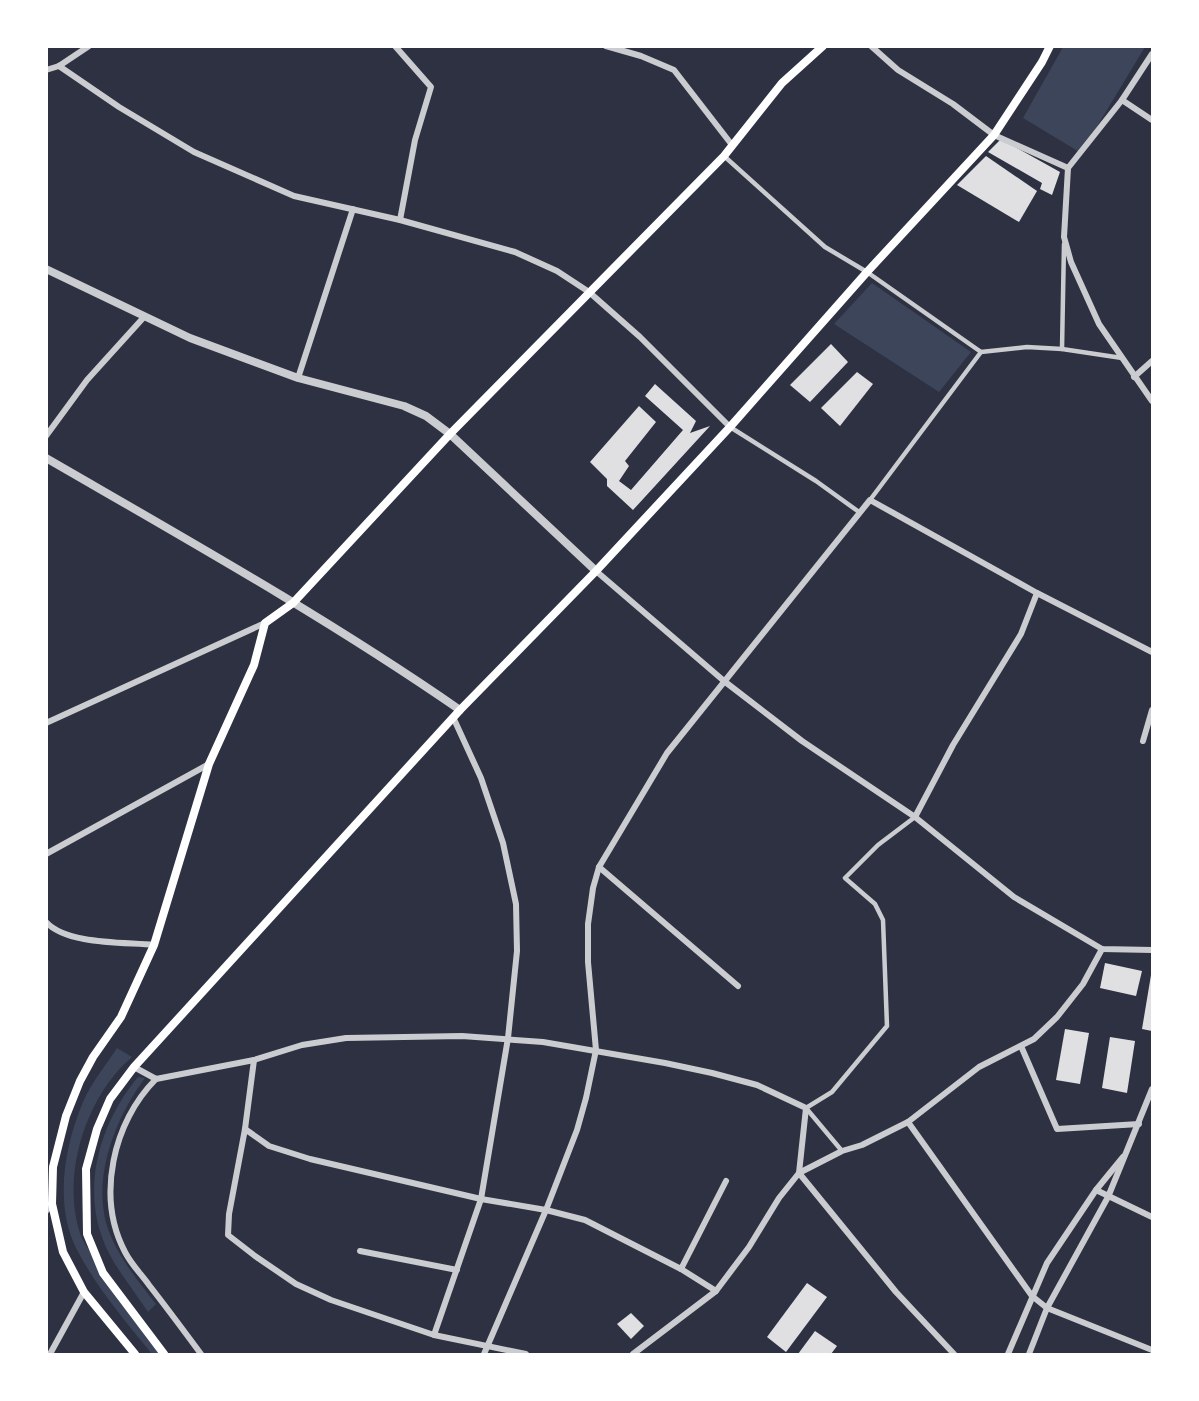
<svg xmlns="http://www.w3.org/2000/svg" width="1199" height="1401" viewBox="0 0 1199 1401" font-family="Commissioner,sans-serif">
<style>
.green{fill:#3c4559}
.building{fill:#e0e0e3}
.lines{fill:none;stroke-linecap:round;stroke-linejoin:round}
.pedestrian{stroke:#caccd0;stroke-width:4.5}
.minor{stroke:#caccd0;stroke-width:6}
.tertiary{stroke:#caccd0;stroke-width:8}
.secondary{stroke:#fff;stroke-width:8}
</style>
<rect width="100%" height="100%" fill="#2d3142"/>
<g class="green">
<polygon points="1063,47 1145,47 1081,153 1023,118"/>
<polygon points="872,283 971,352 939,392 834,324"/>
<path d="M117 1048 132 1057C86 1096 61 1175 80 1233 82 1240 87 1247 91 1253 110 1289 138 1322 162 1354H152C125 1321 97 1288 77 1250 54 1205 64 1147 83 1102 91 1083 106 1065 117 1048Z"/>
<path d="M138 1077 145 1078C116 1117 92 1176 107 1226 116 1254 138 1281 156 1304L148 1312C133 1289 110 1262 102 1237 82 1182 102 1120 138 1077Z"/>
</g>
<g class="building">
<polygon points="1001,139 1060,172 1052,195 1040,189 1042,183 988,152"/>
<polygon points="986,156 1037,191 1019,222 957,185"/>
<polygon points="831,344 848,362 810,402 790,385"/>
<polygon points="857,372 873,384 840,426 821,408"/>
<polygon points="655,384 696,421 690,433 710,426 633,510 607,486 607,479 590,462 639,406 656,422 625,461 629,466 619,481 631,490 683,430 645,396"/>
<polygon points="1105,963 1142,971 1136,996 1100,988"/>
<polygon points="1151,975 1152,975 1152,1031 1142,1029"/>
<polygon points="1065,1029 1089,1033 1080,1084 1056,1080"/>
<polygon points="1110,1037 1135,1041 1127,1093 1102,1088"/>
<polygon points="807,1283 827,1297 786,1352 767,1337"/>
<polygon points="631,1313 644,1326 631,1339 617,1324"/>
<polygon points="815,1331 837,1346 831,1354 798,1354"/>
</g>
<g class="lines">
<g class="pedestrian">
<polyline points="724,156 825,247 867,272 981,352 1027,347 1062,349 1122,358"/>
<polyline points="1062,349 1064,244"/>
<polyline points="730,427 816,481 859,512"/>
<polyline points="870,500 981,352"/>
<polyline points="842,1151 806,1108 832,1092 887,1026 883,920 875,904 845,878 878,845 915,817"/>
</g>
<g class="minor">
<polyline points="395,46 431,87 415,140 400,220"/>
<polyline points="606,46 641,56 674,70 732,145"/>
<polyline points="871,46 898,70 953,104 994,135 1068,168"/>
<polyline points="59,66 119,107 194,152 294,196 400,220 515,252 557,271 589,292 640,337 730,427"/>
<polyline points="46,70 59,66 89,46"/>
<polyline points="1122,100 1152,120"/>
<polyline points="1068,168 1064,237 1071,262 1099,324 1152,401"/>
<polyline points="1068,168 1122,100 1152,54"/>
<polyline points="1134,377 1152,361"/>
<polyline points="298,378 353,209"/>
<polyline points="46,436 87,380 144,317"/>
<polyline points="596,571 724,681 802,741 915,817 1014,897 1102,949 1152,950"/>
<polyline points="46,723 265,623"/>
<polyline points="1143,741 1152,710"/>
<polyline points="915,817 953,745 1021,634 1037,593"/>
<polyline points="46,854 209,764"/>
<polyline points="599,867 738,986"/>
<path d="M46 922C67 945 125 942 154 945"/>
<polyline points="1021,1046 1057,1129 1139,1124"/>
<polyline points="254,1060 245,1129 229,1214 228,1235 255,1256 296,1284 331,1300 434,1335 526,1354"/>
<polyline points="134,1067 156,1079 254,1060 302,1045 346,1038 462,1036 543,1042 665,1063 712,1073 757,1085 806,1108 799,1173 896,1292 954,1354"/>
<path d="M156 1079C113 1122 96 1197 125 1252 131 1264 141 1274 149 1285 167 1308 184 1331 201 1354"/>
<polyline points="908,1122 1032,1296 1047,1308 1152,1350"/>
<polyline points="245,1129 269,1146 310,1159 481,1199 546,1210 585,1220 681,1269 716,1291"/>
<polyline points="1096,1190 1152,1217"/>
<polyline points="46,1211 52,1204"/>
<polyline points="360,1251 457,1270"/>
<polyline points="681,1269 726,1181"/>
<polyline points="434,1335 481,1199 508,1038 517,951 516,904 503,843 481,778 453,717"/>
<polyline points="50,1354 84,1292"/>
<polyline points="484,1354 546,1210 577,1130 586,1098 596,1050 588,962 588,924 593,888 599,867 667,753 870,500 1037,593 1152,652"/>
<polyline points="633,1354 716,1291 749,1247 779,1198 799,1173 842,1151 862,1145 908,1122 979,1067 1034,1039 1057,1017 1083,984 1102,949"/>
<polyline points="1008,1354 1047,1263 1096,1190 1123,1157"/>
<polyline points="1029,1354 1047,1308 1108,1197 1152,1089"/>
</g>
<g class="tertiary">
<polyline points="46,269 190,338 298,378 404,406 426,416 450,434 596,571"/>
<path d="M46 458C186 539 327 618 460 710"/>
</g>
<g class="secondary">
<polyline points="135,1354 84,1292 63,1252 52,1204 53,1167 66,1116 80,1081 93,1057 121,1017 154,945 209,764 254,665 265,623 293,603 450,434 724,156 782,83 823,46"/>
<polyline points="164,1354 103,1273 87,1234 86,1169 97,1129 110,1099 134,1067 460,710 596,571 730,427 867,272 994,135 1042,62 1050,46"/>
</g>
</g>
<rect width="1199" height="1401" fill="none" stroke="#ffffff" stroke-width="96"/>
</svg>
